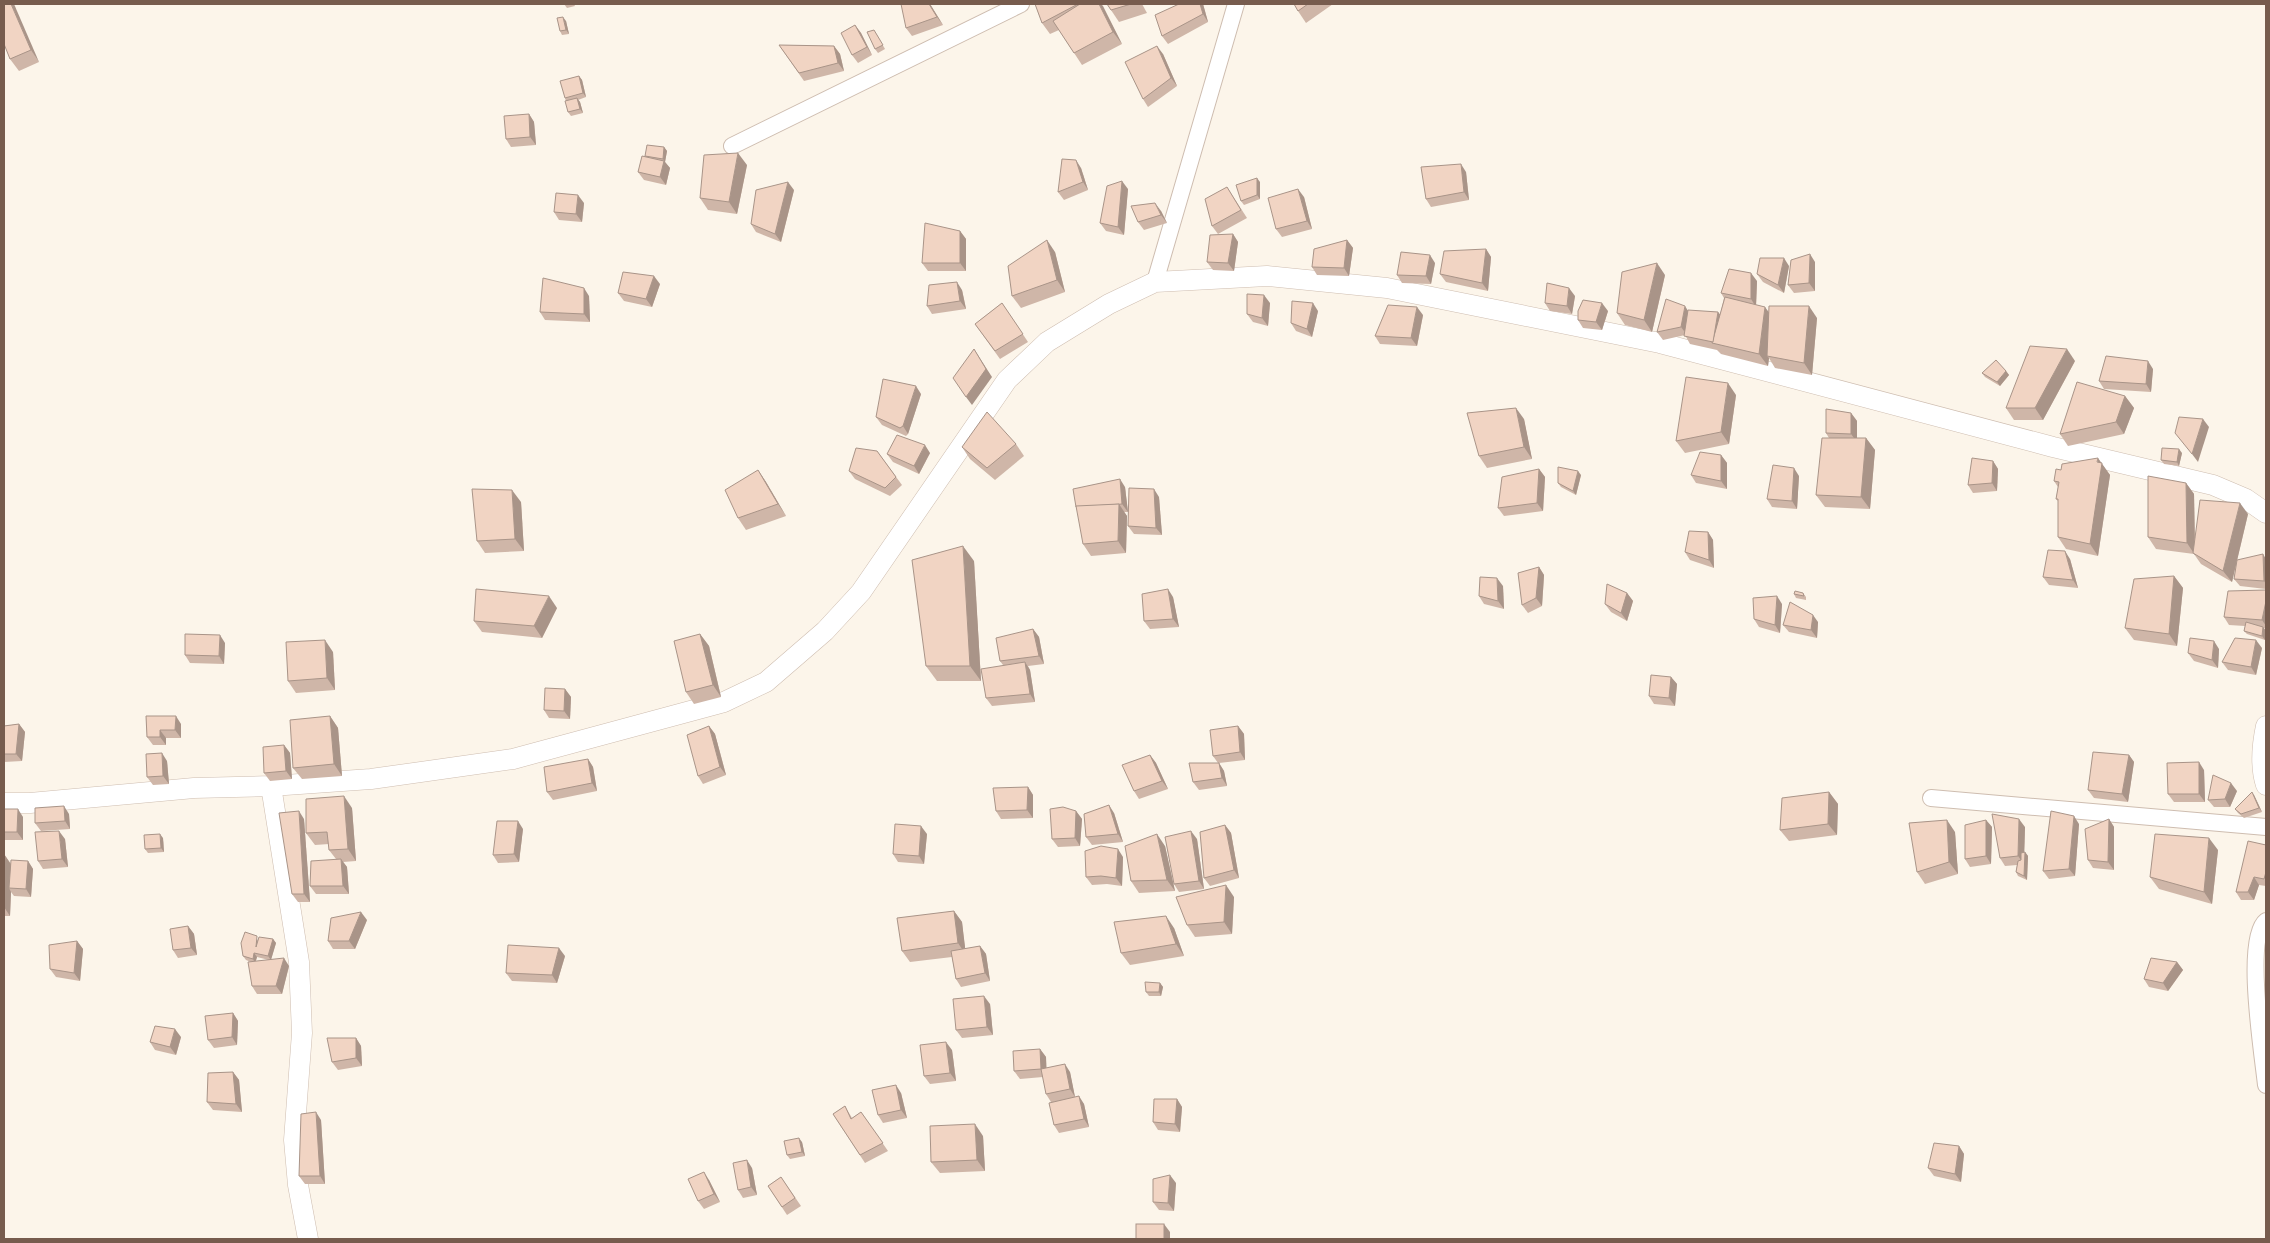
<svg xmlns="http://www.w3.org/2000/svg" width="2270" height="1243" viewBox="0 0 2270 1243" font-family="Karla,sans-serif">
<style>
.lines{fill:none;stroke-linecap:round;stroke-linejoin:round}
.minor-casing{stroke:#cebdb0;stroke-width:18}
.tertiary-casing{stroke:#cebdb0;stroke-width:21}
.minor{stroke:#fff;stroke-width:16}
.tertiary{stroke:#fff;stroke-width:20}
.wall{fill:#cfb6a8;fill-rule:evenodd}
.shaded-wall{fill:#a99488}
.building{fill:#f1d4c3;stroke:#a99488}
</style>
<rect width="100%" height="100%" fill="#fcf5ea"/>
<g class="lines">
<defs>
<g id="minor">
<polyline points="732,146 1021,4"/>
<polyline points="1155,282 1236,4"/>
<polyline points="1931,798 2266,827"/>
<path d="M2266 921C2244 938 2263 1056 2266 1085"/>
</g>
<g id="tertiary">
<path d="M2266 726C2262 745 2260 767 2266 785"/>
<polyline points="271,786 299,962 302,1033 294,1140 298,1185 308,1239"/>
<polyline points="4,803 30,803 194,788 271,786 371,779 513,759 724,702 766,682 825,631 861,592 1007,380 1047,342 1109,304 1155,282 1267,276 1387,288 1660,343 2053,447 2213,485 2246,499 2266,513"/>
</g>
</defs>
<use href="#minor" class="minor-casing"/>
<use href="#tertiary" class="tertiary-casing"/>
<use href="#minor" class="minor"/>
<use href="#tertiary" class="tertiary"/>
</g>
<g class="wall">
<polygon points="4,4 39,62 19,71 10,59"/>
<polygon points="564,4 574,4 575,6 567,8"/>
<polygon points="930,4 943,25 912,36 906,28"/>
<polygon points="1035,4 1101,4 1122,44 1082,65 1059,30 1050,34 1042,23"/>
<polygon points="1107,4 1142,4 1147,13 1119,22"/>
<polygon points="1179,4 1203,4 1208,22 1168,44 1162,36"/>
<polygon points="1294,4 1333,4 1306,23 1298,11"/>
<polygon points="566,21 569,34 562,35 560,31"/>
<polygon points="855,25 861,33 872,55 858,63 852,55"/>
<polygon points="874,30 885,49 878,53 875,49"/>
<polygon points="779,45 834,46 840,54 844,71 804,81"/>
<polygon points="1163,54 1177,86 1148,107 1143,99"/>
<polygon points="579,76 582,80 586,97 578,100 580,102 583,113 571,116 568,112 566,101 565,98"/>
<polygon points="529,114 534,122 536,145 511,147 506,139"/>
<polygon points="664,147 667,151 665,162 670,168 666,185 644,180 638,172 645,156"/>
<polygon points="747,165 737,214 708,210 700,198"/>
<polygon points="1081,168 1088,190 1064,200 1058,192"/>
<polygon points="1466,172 1469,200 1431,207 1426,199"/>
<polygon points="1260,182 1260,199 1244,205 1241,201"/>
<polygon points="1227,187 1247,218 1218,234 1212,226"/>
<polygon points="1128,189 1124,235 1106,231 1100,223"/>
<polygon points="794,190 781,242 756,232 751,224"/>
<polygon points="1304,197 1312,229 1282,237 1276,229"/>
<polygon points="584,203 582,222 559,220 554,212"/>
<polygon points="1161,211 1167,223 1144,230 1138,222"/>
<polygon points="960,231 966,239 966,271 928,271 922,263"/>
<polygon points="1233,234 1238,242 1234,271 1213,270 1207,262"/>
<polygon points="1347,240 1353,248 1349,276 1317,275 1312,267"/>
<polygon points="1486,249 1491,257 1488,291 1446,282 1440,274"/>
<polygon points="1055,252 1065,292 1021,308 1012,296"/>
<polygon points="1815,262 1815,291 1794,293 1788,285"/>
<polygon points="1435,263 1431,284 1402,283 1397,275"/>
<polygon points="1789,266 1784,293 1763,282 1757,274"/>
<polygon points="1665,275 1652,332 1625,325 1617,313"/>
<polygon points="1757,281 1756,305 1768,312 1817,318 1812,375 1775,368 1769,358 1768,366 1721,354 1717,350 1690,344 1685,335 1663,340 1657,332 1688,311 1718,312 1720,315 1724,298 1721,293"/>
<polygon points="660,284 652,307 624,301 618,293"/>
<polygon points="962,290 966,309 932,314 927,306"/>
<polygon points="589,296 590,322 545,320 540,312"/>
<polygon points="1575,296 1572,314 1550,311 1545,303"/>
<polygon points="1002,303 1028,342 1000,359 975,324"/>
<polygon points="1270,303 1268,326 1253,322 1247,314"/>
<polygon points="1318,311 1312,337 1296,331 1291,323"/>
<polygon points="1608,311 1602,330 1583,328 1578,320"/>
<polygon points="1423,315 1417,346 1380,344 1375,336"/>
<polygon points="2075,361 2043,420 2014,420 2006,408"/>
<polygon points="2153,369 2151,392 2104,389 2099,381"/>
<polygon points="2006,371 2009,375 2000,386 1985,377 1982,373"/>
<polygon points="921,394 908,434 906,436 882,425 876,417"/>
<polygon points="1736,395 1729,444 1685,453 1676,441"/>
<polygon points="2125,396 2134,408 2124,434 2068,446 2060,434"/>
<polygon points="1851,413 1857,421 1857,438 1866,438 1875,450 1870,509 1825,507 1816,495 1829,438 1826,433"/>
<polygon points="1524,419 1532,459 1487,468 1479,456"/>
<polygon points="1016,444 1024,456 995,480 970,459 962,447"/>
<polygon points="877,451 902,485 890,496 855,479 849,471"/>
<polygon points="930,453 919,474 893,462 887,454"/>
<polygon points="2182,453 2179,466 2164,464 2161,460"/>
<polygon points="1721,455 1727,463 1727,489 1696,483 1691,475"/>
<polygon points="1993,461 1998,469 1997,491 1973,493 1968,485"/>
<polygon points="2101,463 2110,475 2098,556 2066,549 2058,537 2058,501 2056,499 2058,487 2054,481 2061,470"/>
<polygon points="1539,469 1545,477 1543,511 1504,516 1498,508"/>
<polygon points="758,470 766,482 786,516 746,530 738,518"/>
<polygon points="1581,475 1576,495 1561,487 1558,483"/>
<polygon points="1799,476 1797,509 1772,507 1767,499"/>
<polygon points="2186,483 2194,494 2195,537 2248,514 2237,560 2266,559 2266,589 2240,586 2234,579 2236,563 2232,582 2201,564 2194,554 2156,549 2148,537"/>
<polygon points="1125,487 1128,512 1124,512 1127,516 1126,553 1091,556 1083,544"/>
<polygon points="1159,497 1162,535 1134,534 1128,526"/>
<polygon points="521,502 524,551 485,553 477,541"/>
<polygon points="1708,532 1713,540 1714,568 1690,560 1685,552"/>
<polygon points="2070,559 2078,588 2049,585 2043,577"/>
<polygon points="974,561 981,681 937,681 926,666"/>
<polygon points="1539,567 1544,575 1542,606 1528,613 1522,605"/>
<polygon points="2174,576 2183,588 2177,646 2134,640 2125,628"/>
<polygon points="1503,586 1504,609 1484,604 1479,596"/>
<polygon points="2266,590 2266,628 2264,628 2266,631 2265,640 2247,634 2244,631 2245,626 2229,625 2224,617"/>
<polygon points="1627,593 1633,601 1627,621 1611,612 1605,604"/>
<polygon points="1803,593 1806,597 1806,600 1796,598 1794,594"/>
<polygon points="1173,597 1179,627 1150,629 1144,621"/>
<polygon points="1782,604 1780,633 1759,627 1754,619"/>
<polygon points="557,608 542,638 482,632 474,621"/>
<polygon points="1818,622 1817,638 1789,632 1783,625"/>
<polygon points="1033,629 1039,637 1044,664 1028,666 1030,670 1035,702 992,706 986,698 1003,665 1000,661"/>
<polygon points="700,634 709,646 721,697 694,704 686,692"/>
<polygon points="225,643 224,664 190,663 185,655"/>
<polygon points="2262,648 2256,675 2228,670 2222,662"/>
<polygon points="2219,649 2218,668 2194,661 2188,653"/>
<polygon points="333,652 335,690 296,693 288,681"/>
<polygon points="1671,677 1677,684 1675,706 1654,704 1649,696"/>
<polygon points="565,689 571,697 570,719 549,718 544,710"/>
<polygon points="146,716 181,724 181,738 166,738 166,745 153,745 147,737"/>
<polygon points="330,716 338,728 342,776 302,779 293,768"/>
<polygon points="19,724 25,732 22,761 4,762 4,726"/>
<polygon points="709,726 715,734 726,775 703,784 698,776"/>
<polygon points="1238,726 1244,734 1245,760 1219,763 1224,771 1227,786 1199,790 1193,782 1218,763 1213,756"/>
<polygon points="284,745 290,753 292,779 270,781 264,773"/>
<polygon points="1150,755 1156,763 1168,789 1139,799 1134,791"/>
<polygon points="2129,755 2134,762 2128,802 2094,798 2088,790"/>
<polygon points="588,759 593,767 597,791 553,800 547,792"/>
<polygon points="167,761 169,784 153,785 147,777"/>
<polygon points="2204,770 2205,802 2174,802 2168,794"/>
<polygon points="1028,787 1033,795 1033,818 1001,819 996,811"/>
<polygon points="2237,791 2230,807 2214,807 2208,800"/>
<polygon points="1829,792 1838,804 1837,835 1789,841 1780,830"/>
<polygon points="2254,795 2262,812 2244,818 2238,813 2235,809"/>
<polygon points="352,808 356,861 343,862 347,867 349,894 316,894 310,886 336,859 329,850 329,844 315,845 306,833"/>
<polygon points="4,809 23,817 23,840 4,840"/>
<polygon points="1076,811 1082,819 1080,846 1058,847 1052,839"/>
<polygon points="1114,813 1123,842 1092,845 1086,837"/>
<polygon points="69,814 70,829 41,831 35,823"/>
<polygon points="304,819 310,902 298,902 292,894"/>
<polygon points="2109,819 2114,827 2114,870 2093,868 2088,860"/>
<polygon points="1986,820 1992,827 1991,864 1970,867 1965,859"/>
<polygon points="2079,824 2075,876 2049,879 2043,871"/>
<polygon points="1225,825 1231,833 1239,878 1210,886 1204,878"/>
<polygon points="2025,827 2024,852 2025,852 2028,856 2027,880 2018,876 2016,872 2017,865 2005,866 2000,858"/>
<polygon points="523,829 519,862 498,863 493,855"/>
<polygon points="1955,832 1958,874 1925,884 1917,872"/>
<polygon points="927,834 924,864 898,862 893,854"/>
<polygon points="163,838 164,852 148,853 145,849"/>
<polygon points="65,839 68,867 43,869 38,861"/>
<polygon points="1197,839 1204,889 1179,892 1174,884"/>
<polygon points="2266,845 2266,886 2259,885 2254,900 2241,900 2236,892"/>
<polygon points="1165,846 1175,891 1139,893 1131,881"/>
<polygon points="2218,850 2212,904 2159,889 2150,877"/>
<polygon points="4,854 11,864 28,861 33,869 31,897 14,896 11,892 10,916 4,916"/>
<polygon points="1123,857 1122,886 1107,884 1092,885 1086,877"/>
<polygon points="1234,897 1232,934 1195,937 1187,925"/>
<polygon points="954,911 962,922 965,949 980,946 986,954 990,981 961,987 956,979 952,957 910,962 902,951"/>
<polygon points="367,920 355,949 333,949 328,941"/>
<polygon points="188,926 194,934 197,955 178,958 173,950"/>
<polygon points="1174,928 1184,956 1130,965 1121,953"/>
<path d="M259 938 273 939 276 943 271 959 289 966 282 994H257L252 986 251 962 246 960 243 956ZM257 957 269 960 256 961Z"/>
<polygon points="77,941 83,949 80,981 56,977 50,969"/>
<polygon points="565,956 557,983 512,981 506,973"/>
<polygon points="2177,962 2183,970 2168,991 2149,987 2144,979"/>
<polygon points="1160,983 1163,987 1161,996 1149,996 1146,992"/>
<polygon points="990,1004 993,1035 962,1038 956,1030"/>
<polygon points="233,1013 238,1021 237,1045 214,1048 208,1040"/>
<polygon points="181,1037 176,1055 155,1050 150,1042"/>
<polygon points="356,1038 361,1046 362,1066 338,1070 332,1062"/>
<polygon points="1040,1049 1046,1057 1046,1068 1070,1072 1075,1097 1084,1104 1089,1127 1059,1133 1054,1125 1051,1102 1046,1094 1043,1077 1020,1079 1014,1071"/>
<polygon points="952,1050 956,1081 930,1084 924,1076"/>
<polygon points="233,1072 239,1080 242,1112 213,1110 207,1102"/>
<polygon points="901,1093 907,1118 883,1123 878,1115"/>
<polygon points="1177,1099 1182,1107 1180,1132 1158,1130 1153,1122"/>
<polygon points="845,1106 852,1118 861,1112 888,1151 865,1163 833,1114"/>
<polygon points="321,1120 325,1184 305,1184 299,1176"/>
<polygon points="983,1136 985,1171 940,1173 931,1162"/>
<polygon points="802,1142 805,1156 790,1159 787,1155"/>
<polygon points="1959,1146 1964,1154 1961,1182 1934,1176 1928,1168"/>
<polygon points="752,1168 757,1195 743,1198 738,1190"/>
<polygon points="781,1177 801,1206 787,1215 768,1186"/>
<polygon points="709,1180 720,1202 704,1209 698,1201"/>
<polygon points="1176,1183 1174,1211 1159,1210 1153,1202"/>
</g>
<g class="shaded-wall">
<polygon points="11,4 14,4 39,62 31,50"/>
<polygon points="929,4 930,4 943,25 937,17"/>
<polygon points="1099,4 1101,4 1103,6 1122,44 1113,32"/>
<polygon points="1200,4 1203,4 1208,22 1203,14"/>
<polygon points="563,17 566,21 569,34 566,30"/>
<polygon points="855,25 861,33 872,55 867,47"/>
<polygon points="834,46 840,54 844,71 838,63"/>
<polygon points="1157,46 1163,54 1177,86 1171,78"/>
<polygon points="579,76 582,80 586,97 583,93"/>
<polygon points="577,98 580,102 583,113 580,109"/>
<polygon points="529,114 534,122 536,145 530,137"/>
<polygon points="664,147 667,151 665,162 670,168 666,185 660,177 664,161 663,159"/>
<polygon points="738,153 747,165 737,214 729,202"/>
<polygon points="1076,160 1081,168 1088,190 1083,182"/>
<polygon points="1461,164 1466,172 1469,200 1464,192"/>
<polygon points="1257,178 1260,182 1260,199 1257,195"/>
<polygon points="1122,181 1128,189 1124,235 1118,227"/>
<polygon points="788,182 794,190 781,242 775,234"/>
<polygon points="1298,189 1304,197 1312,229 1307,221"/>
<polygon points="578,195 584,203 582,222 576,214"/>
<polygon points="1155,203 1161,211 1167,223 1161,215"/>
<polygon points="960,231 966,239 966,271 960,263"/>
<polygon points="1233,234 1238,242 1234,271 1228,263"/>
<polygon points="1047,240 1055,252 1065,292 1057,280"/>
<polygon points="1347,240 1353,248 1349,276 1344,268"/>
<polygon points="1486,249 1491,257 1488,291 1482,283"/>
<polygon points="1810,254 1815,262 1815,291 1809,283"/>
<polygon points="1430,255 1435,263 1431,284 1426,276"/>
<polygon points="1784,258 1789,266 1784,293 1778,285"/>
<polygon points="1657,263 1665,275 1652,332 1644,320"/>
<polygon points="1751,273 1757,281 1756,307 1751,299"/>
<polygon points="654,276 660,284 652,307 646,299"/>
<polygon points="957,282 962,290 966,309 960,301"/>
<polygon points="584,288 589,296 590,322 584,314"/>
<polygon points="1569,288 1575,296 1572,314 1567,306"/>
<polygon points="1264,295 1270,303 1268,326 1262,318"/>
<polygon points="1313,303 1318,311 1312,337 1307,329"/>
<polygon points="1602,303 1608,311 1602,330 1596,322"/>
<polygon points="1685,306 1690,314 1687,335 1681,327"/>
<polygon points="1809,306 1817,318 1812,375 1804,363"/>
<polygon points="1417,307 1423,315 1417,346 1411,338"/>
<polygon points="1765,307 1773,318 1767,356 1769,358 1768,366 1759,354"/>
<polygon points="1718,312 1724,320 1713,342"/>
<polygon points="974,349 992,377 972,405 966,397"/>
<polygon points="2067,349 2075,361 2043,420 2035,408"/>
<polygon points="2148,361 2153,369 2151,392 2146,384"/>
<polygon points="2006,371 2009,375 2000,386 1997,382"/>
<polygon points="1728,383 1736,395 1729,444 1721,432"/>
<polygon points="916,386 921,394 908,434 903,426"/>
<polygon points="2125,396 2134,408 2124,434 2116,422"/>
<polygon points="1516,408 1524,419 1532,459 1524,447"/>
<polygon points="1851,413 1857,421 1857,442 1851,434"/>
<polygon points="2203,419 2209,427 2198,462 2192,454"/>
<polygon points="1866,438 1875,450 1870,509 1861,497"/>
<polygon points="925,445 930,453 919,474 914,466"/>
<polygon points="2179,449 2182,453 2179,466 2177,462"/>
<polygon points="1721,455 1727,463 1727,489 1721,481"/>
<polygon points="2098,458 2110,475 2098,556 2090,544"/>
<polygon points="1993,461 1998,469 1997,491 1992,483"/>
<polygon points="1794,468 1799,476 1797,509 1792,501"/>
<polygon points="1539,469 1545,477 1543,511 1537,503"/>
<polygon points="758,470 766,482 786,516 778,504"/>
<polygon points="1578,471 1581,475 1576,495 1573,491"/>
<polygon points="1120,479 1125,487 1128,512 1122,504"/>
<polygon points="2186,483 2194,494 2195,555 2187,543"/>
<polygon points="1154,489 1159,497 1162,535 1156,528"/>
<polygon points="512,490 521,502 524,551 515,539"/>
<polygon points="2240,503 2248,514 2232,582 2223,571"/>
<polygon points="1119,504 1127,516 1126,553 1118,541"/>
<polygon points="1708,532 1713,540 1714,568 1709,560"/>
<polygon points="963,546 974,561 981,681 970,666"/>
<polygon points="2065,551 2070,559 2078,588 2073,580"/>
<polygon points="2263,554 2266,559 2266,584 2264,581"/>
<polygon points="1539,567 1544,575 1542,606 1536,598"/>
<polygon points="2174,576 2183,588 2177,646 2169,634"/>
<polygon points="1497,578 1503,586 1504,609 1498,601"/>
<polygon points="1168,589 1173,597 1179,627 1173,619"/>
<polygon points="1627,593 1633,601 1627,621 1621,613"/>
<polygon points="549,596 557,608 542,638 534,626"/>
<polygon points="1777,596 1782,604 1780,633 1775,625"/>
<polygon points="2266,601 2266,626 2262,620"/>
<polygon points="1813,615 1818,622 1817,638 1811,630"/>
<polygon points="2263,627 2266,631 2265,640 2262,636"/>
<polygon points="1033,629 1039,637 1044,664 1039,656"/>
<polygon points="700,634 709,646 721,697 713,685"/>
<polygon points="220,635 225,643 224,664 219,656"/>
<polygon points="325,640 333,652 335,690 327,678"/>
<polygon points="2256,640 2262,648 2256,675 2251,667"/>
<polygon points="2214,641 2219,649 2218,668 2212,660"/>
<polygon points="1025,662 1030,670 1035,702 1030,694"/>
<polygon points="1671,677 1677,684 1675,706 1669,698"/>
<polygon points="565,689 571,697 570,719 564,711"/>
<polygon points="176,716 181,724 181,738 175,730"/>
<polygon points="330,716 338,728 342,776 334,764"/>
<polygon points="19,724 25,732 22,761 16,754"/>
<polygon points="709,726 715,734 726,775 720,767"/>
<polygon points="1238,726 1244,734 1245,760 1240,752"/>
<polygon points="160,730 166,738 166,745 160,737"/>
<polygon points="284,745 290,753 292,779 286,771"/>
<polygon points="162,753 167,761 169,784 163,776"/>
<polygon points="1150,755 1156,763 1168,789 1162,781"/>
<polygon points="2129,755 2134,762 2128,802 2122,794"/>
<polygon points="588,759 593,767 597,791 592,783"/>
<polygon points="2199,762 2204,770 2205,802 2199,794"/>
<polygon points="1219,763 1224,771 1227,786 1222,778"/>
<polygon points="2231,783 2237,791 2230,807 2225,799"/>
<polygon points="1028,787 1033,795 1033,818 1027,810"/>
<polygon points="1829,792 1838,804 1837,835 1828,824"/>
<polygon points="2252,792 2254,795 2262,812 2259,808"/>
<polygon points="344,796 352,808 356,861 348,849"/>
<polygon points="1109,805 1114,813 1123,842 1118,834"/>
<polygon points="64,806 69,814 70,829 65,821"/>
<polygon points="18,809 23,817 23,840 17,832"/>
<polygon points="299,811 304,819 310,902 304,894"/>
<polygon points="1076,811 1082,819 1080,846 1075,838"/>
<polygon points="2074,816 2079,824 2075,876 2069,869"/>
<polygon points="2019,819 2025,827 2024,864 2018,856"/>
<polygon points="2109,819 2114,827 2114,870 2108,862"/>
<polygon points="1947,820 1955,832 1958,874 1949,862"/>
<polygon points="1986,820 1992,827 1991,864 1986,856"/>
<polygon points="518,821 523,829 519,862 514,854"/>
<polygon points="1225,825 1231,833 1239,878 1234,870"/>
<polygon points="921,826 927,834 924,864 919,856"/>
<polygon points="59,831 65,839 68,867 62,859"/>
<polygon points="1191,831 1197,839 1204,889 1199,881"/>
<polygon points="160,834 163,838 164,852 161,848"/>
<polygon points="1157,834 1165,846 1175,891 1167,880"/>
<polygon points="2209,838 2218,850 2212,904 2204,892"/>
<polygon points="1118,849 1123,857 1122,886 1116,878"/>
<polygon points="2025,852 2028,856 2027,880 2024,876"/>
<polygon points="4,854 12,866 9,888 11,892 10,916 4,907"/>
<polygon points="341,859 347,867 349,894 343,886"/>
<polygon points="28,861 33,869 31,897 26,889"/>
<polygon points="2254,877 2259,885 2254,900 2248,892"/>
<polygon points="1226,885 1234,897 1232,934 1224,922"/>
<polygon points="954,911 962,922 966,955 958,943"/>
<polygon points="361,912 367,920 355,949 349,941"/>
<polygon points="1166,916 1174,928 1184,956 1176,944"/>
<polygon points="188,926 194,934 197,955 191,948"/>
<polygon points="273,939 276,943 271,960 268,956"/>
<polygon points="77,941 83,949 80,981 74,973"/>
<polygon points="980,946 986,954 990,981 985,973"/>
<polygon points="559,948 565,956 557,983 552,975"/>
<polygon points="254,953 257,957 255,963 253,959"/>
<polygon points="284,958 289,966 282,994 276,986"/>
<polygon points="2177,962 2183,970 2168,991 2163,983"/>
<polygon points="1160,983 1163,987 1161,996 1159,992"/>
<polygon points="984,996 990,1004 993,1035 987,1027"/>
<polygon points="233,1013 238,1021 237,1045 232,1037"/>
<polygon points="175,1029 181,1037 176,1055 170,1047"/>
<polygon points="356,1038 361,1046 362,1066 356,1058"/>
<polygon points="946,1042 952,1050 956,1081 950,1073"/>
<polygon points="1040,1049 1046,1057 1047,1077 1041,1069"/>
<polygon points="1065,1064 1070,1072 1075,1097 1070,1089"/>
<polygon points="233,1072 239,1080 242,1112 236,1104"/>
<polygon points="896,1085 901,1093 907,1118 901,1110"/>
<polygon points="1079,1096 1084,1104 1089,1127 1084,1119"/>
<polygon points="1177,1099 1182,1107 1180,1132 1175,1124"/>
<polygon points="316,1112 321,1120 325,1184 320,1176"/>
<polygon points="975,1124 983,1136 985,1171 977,1160"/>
<polygon points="799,1138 802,1142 805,1156 802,1152"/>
<polygon points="1959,1146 1964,1154 1961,1182 1955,1174"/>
<polygon points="747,1160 752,1168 757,1195 751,1187"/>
<polygon points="704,1172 709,1180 720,1202 714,1194"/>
<polygon points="1170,1175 1176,1183 1174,1211 1168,1203"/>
<polygon points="1164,1224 1170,1232 1170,1239 1164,1239"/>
</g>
<g class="building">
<polygon points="4,4 11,4 31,50 10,59 4,44"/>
<polygon points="901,4 929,4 937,17 906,28"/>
<polygon points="1035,4 1078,4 1042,23"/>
<polygon points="1080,4 1099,4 1113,32 1074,53 1053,21"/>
<polygon points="1107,4 1131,4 1111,10"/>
<polygon points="1179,4 1200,4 1203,14 1162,36 1155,15"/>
<polygon points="1294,4 1308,4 1298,11"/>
<polygon points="563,17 566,30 560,31 557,18"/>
<polygon points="855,25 867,47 852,55 841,33"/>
<polygon points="874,30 883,45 875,49 867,32"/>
<polygon points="779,45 834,46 838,63 799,73"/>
<polygon points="1157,46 1171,78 1143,99 1125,62"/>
<polygon points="579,76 583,93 565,98 560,81"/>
<polygon points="577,98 580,109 568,112 565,101"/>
<polygon points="529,114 530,137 506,139 504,116"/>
<polygon points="647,145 664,147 663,159 645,156"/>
<polygon points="738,153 729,202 700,198 704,155"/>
<polygon points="642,156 664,161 660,177 638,172"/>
<polygon points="1062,159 1076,160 1083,182 1058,192"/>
<polygon points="1461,164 1464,192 1426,199 1421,167"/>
<polygon points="1257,178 1257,195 1241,201 1236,185"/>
<polygon points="1122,181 1118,227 1100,223 1107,186"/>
<polygon points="788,182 775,234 751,224 756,190"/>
<polygon points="1227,187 1241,210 1212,226 1205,199"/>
<polygon points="1298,189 1307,221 1276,229 1268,198"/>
<polygon points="556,193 578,195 576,214 554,212"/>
<polygon points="1155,203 1161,215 1138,222 1131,206"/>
<polygon points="925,223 960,231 960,263 922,263"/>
<polygon points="1233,234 1228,263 1207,262 1210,235"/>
<polygon points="1047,240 1057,280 1012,296 1008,266"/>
<polygon points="1347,240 1344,268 1312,267 1314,249"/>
<polygon points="1486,249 1482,283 1440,274 1444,251"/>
<polygon points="1401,252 1430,255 1426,276 1397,275"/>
<polygon points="1810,254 1809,283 1788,285 1791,260"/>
<polygon points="1760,258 1784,258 1778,285 1757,274"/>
<polygon points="1657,263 1644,320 1617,313 1622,272"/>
<polygon points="1729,269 1751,273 1751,299 1721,293"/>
<polygon points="623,272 654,276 646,299 618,293"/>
<polygon points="543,278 584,288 584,314 540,312"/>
<polygon points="957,282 960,301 927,306 929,285"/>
<polygon points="1547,283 1569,288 1567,306 1545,303"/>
<polygon points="1247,294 1264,295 1262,318 1247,314"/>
<polygon points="1725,297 1765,307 1759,354 1712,343"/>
<polygon points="1666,299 1685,306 1681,327 1657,332"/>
<polygon points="1583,300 1602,303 1596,322 1578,320 1578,311"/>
<polygon points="1292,301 1313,303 1307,329 1291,323"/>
<polygon points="1002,303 1023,334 995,351 975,324"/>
<polygon points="1388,305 1417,307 1411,338 1375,336"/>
<polygon points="1769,306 1809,306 1804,363 1767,356"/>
<polygon points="1688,310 1718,312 1713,342 1684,336"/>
<polygon points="2030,346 2067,349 2035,408 2006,408"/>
<polygon points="974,349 986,369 966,397 953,378"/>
<polygon points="2106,356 2148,361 2146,384 2099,381"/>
<polygon points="1996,360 2006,371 1997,382 1982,373"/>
<polygon points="1686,377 1728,383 1721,432 1676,441"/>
<polygon points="883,379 916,386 903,426 900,428 876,417"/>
<polygon points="2077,382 2125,396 2116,422 2060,434"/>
<polygon points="1516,408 1524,447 1479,456 1467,413"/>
<polygon points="1826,409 1851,413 1851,434 1826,433"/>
<polygon points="987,412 1016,444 987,468 962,447"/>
<polygon points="2179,417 2203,419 2192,454 2175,433"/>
<polygon points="897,435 925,445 914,466 887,454"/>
<polygon points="1822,438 1866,438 1861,497 1816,495"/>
<polygon points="856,448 877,451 896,477 885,488 849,471"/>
<polygon points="2162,448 2179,449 2177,462 2161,460"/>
<polygon points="1700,452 1721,455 1721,481 1691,475"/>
<polygon points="1972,458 1993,461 1992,483 1968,485"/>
<polygon points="2098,458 2097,462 2102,463 2090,544 2058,537 2058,499 2056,499 2059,482 2054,481 2056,469 2061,470 2062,464"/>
<polygon points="1773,465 1794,468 1792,501 1767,499"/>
<polygon points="1558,467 1578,471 1573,491 1558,483"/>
<polygon points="1539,469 1537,503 1498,508 1502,477"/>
<polygon points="758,470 778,504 738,518 725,490"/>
<polygon points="2148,476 2186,483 2187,543 2148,537"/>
<polygon points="1120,479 1122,504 1076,507 1073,489"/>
<polygon points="1129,488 1154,489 1156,528 1128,526"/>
<polygon points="472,489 512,490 515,539 477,541"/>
<polygon points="2200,500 2240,503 2223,571 2193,553"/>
<polygon points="1119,504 1118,541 1083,544 1076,506"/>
<polygon points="1689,531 1708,532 1709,560 1685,552"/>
<polygon points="963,546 970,666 926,666 912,560"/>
<polygon points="2048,550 2065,551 2073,580 2043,577"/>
<polygon points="2263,554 2264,581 2234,579 2237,560"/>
<polygon points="1539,567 1536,598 1522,605 1518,573"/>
<polygon points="2174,576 2169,634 2125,628 2134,579"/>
<polygon points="1480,577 1497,578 1498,601 1479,596"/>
<polygon points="1607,584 1627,593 1621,613 1605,604"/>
<polygon points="476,589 549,596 534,626 474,621"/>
<polygon points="1168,589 1173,619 1144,621 1142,594"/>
<polygon points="2266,590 2266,601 2262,620 2224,617 2228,591"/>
<polygon points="1795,591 1803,593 1804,596 1794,594"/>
<polygon points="1777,596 1775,625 1754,619 1753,598"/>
<polygon points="1790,602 1813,615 1811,630 1783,625"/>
<polygon points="2246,622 2263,627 2262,636 2244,631"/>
<polygon points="1033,629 1039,656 1000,661 996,638"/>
<polygon points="185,634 220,635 219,656 185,655"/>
<polygon points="700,634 713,685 686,692 674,641"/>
<polygon points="2190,638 2214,641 2212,660 2188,653"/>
<polygon points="2235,638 2256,640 2251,667 2222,662"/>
<polygon points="325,640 327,678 288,681 286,642"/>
<polygon points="1025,662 1030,694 986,698 981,669"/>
<polygon points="1651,675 1671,677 1669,698 1649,696"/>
<polygon points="545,688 565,689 564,711 544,710"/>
<polygon points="146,716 176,716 175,730 160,730 160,737 147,737"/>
<polygon points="330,716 334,764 293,768 290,720"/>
<polygon points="19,724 16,754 4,754 4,726"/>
<polygon points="709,726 720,767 698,776 687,735"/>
<polygon points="1238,726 1240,752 1213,756 1210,730"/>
<polygon points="284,745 286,771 264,773 263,747"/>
<polygon points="2093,752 2129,755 2122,794 2088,790"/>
<polygon points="162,753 163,776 147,777 146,754"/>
<polygon points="1150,755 1162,781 1134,791 1122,765"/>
<polygon points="588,759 592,783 547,792 544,767"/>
<polygon points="2199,762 2199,794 2168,794 2167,763"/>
<polygon points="1189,763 1219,763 1222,778 1193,782"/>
<polygon points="2213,775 2231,783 2225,799 2208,800"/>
<polygon points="1028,787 1027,810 996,811 993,788"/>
<polygon points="1829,792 1828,824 1780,830 1782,798"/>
<polygon points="2252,792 2259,808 2241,814 2235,809"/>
<polygon points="344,796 348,849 329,850 327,832 306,833 306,799"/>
<polygon points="1109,805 1118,834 1086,837 1084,814"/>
<polygon points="64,806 65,821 35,823 35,808"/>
<polygon points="1063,807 1076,811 1075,838 1052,839 1050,809"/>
<polygon points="4,809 18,809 17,832 4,832"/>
<polygon points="299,811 304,894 292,894 279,813"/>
<polygon points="2051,811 2074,816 2069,869 2043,871"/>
<polygon points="1992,814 2019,819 2018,856 2000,858"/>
<polygon points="2109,819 2108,862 2088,860 2085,829"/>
<polygon points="1947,820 1949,862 1917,872 1909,823"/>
<polygon points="1986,820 1986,856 1965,859 1965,825"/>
<polygon points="497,821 518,821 514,854 493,855"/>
<polygon points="895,824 921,826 919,856 893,854"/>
<polygon points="1225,825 1234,870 1204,878 1200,832"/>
<polygon points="59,831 62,859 38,861 35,832"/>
<polygon points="1191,831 1199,881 1174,884 1165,837"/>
<polygon points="160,834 161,848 145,849 144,835"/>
<polygon points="1157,834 1167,880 1131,881 1125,846"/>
<polygon points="2155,834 2209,838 2204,892 2150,877"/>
<polygon points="2248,841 2266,845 2266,872 2264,879 2254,877 2248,892 2236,892"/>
<polygon points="1101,846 1118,849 1116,878 1101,876 1086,877 1085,851"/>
<polygon points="2025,852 2024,876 2016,872 2018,861 2021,860 2021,853"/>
<polygon points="341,859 343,886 310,886 311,861"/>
<polygon points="11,860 28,861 26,889 9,888"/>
<polygon points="1226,885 1224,922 1187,925 1176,897"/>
<polygon points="954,911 958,943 902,951 897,918"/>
<polygon points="361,912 349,941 328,941 331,918"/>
<polygon points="1166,916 1176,944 1121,953 1114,922"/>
<polygon points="188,926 191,948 173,950 170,929"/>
<polygon points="245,932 257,936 256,947 259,937 273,939 268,956 254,953 253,959 243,956 241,943"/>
<polygon points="77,941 74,973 50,969 49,945"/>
<polygon points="508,945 559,948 552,975 506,973"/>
<polygon points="980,946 985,973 956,979 951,951"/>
<polygon points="284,958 276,986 252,986 248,962"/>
<polygon points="2151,958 2177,962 2163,983 2144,979"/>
<polygon points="1145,982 1160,983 1159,992 1146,992"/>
<polygon points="984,996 987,1027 956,1030 953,999"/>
<polygon points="233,1013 232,1037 208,1040 205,1016"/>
<polygon points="155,1026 175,1029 170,1047 150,1042"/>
<polygon points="327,1038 356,1038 356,1058 332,1062"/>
<polygon points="946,1042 950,1073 924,1076 920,1045"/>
<polygon points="1040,1049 1041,1069 1065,1064 1070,1089 1046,1094 1041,1069 1014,1071 1013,1051"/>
<polygon points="233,1072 236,1104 207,1102 208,1073"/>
<polygon points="896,1085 901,1110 878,1115 872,1090"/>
<polygon points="1079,1096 1084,1119 1054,1125 1049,1103"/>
<polygon points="1154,1099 1177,1099 1175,1124 1153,1122"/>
<polygon points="845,1106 851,1119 861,1112 883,1143 860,1155 833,1114"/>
<polygon points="316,1112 320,1176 299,1176 301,1114"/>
<polygon points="975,1124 977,1160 931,1162 930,1126"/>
<polygon points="799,1138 802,1152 787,1155 784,1141"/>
<polygon points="1934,1143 1959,1146 1955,1174 1928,1168"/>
<polygon points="747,1160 751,1187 738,1190 733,1163"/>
<polygon points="704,1172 714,1194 698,1201 688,1179"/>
<polygon points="1170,1175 1168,1203 1153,1202 1153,1179"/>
<polygon points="781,1177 795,1198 782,1207 768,1186"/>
<rect x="1136" y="1224" width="28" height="15"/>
</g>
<rect width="2270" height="1243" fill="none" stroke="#775c4e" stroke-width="10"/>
</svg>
